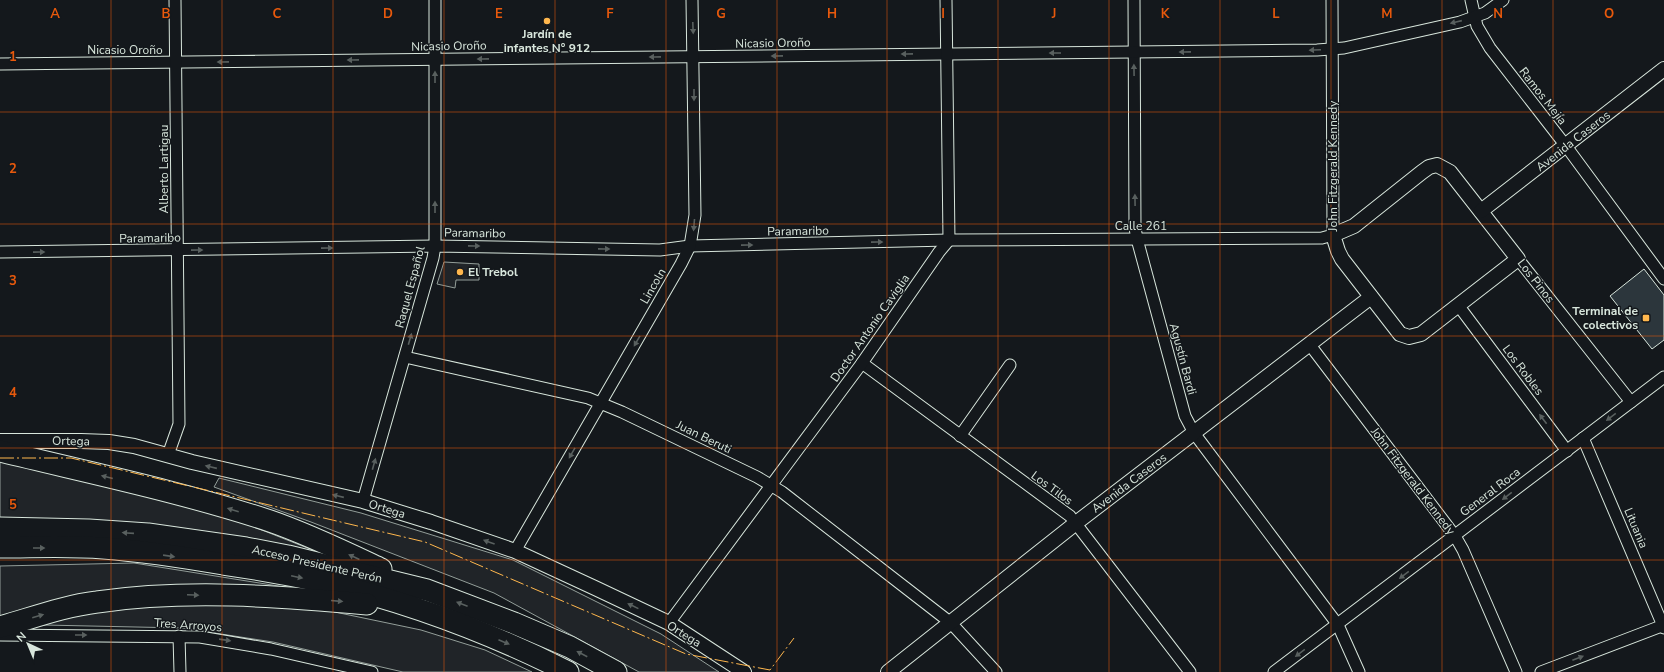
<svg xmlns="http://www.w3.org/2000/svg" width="1664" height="672" viewBox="0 0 1664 672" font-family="'Nunito Sans',sans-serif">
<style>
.green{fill:#202428;stroke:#939e99}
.building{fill:#2c363c;stroke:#d8e6dc}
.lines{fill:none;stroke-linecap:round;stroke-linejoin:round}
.minor-casing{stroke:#d8e6dc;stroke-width:13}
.tertiary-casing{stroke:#d8e6dc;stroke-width:16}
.motorway-casing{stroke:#d8e6dc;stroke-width:23}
.minor{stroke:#14181c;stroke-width:11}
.tertiary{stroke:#14181c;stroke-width:14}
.motorway{stroke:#14181c;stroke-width:21}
.power{stroke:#ffb74d;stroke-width:1;stroke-dasharray:14 3 2 3;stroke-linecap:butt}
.oneway{fill:#59605f}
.grid{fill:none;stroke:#e8590c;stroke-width:1;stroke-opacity:0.55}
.poi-dot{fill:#ffb74d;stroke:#14181c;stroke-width:1.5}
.labels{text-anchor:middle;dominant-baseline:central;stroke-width:3;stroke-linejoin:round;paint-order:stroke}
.poi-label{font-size:12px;font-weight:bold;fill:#d8e6dc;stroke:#14181c}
.street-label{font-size:12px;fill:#d8e6dc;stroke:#14181c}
.grid-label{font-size:13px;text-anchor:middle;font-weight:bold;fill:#e8590c;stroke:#14181c;stroke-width:3;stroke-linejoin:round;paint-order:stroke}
</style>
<rect width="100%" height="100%" fill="#14181c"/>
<g class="green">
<polygon points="444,262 479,264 479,280 456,280 455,288 437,284"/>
<polygon points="0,454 224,515 315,551 152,529 0,519"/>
<polygon points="219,478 361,513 513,560 661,634 719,672 639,672 494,593 311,522 214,487"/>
<polygon points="134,563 297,589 75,597 0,616 0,566"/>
<polygon points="175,601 330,611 421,630 485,650 532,672 403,672 273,642 182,628 44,625 70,615"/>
</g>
<polygon class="building" points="1644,269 1664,295 1664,340 1652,349 1610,296"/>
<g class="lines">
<defs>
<g id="minor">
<polyline points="1134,0 1135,228 1137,239 1185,416 1194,433 1338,625 1359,672"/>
<polyline points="1471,0 1477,26 1490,48 1566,146 1664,279"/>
<polyline points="0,64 1317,50 1344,48 1460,22 1485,13 1503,0"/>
<polyline points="0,252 435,246 660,250 690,246 949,240 1322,238 1333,235 1332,0"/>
<polyline points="1518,259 1631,402"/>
<polyline points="1458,305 1567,451"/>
<polyline points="1310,345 1455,536 1463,550 1516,672"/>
<polyline points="405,357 588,398 622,412 757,477 782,492 951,623 996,672"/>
<polyline points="862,363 1070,516 1190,672"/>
<polyline points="960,436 1010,365"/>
<polyline points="1583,438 1664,628"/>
<polyline points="168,455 179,424 175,0"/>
<polyline points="363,501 433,258 435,246 435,0"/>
<polyline points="515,551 681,264 690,246 695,215 692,0"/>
<polyline points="669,623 862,363 939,252 949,240 946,0"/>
<polyline points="0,635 200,637 271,649 372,672"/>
<polyline points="179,636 180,672"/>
<polyline points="1274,672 1664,377"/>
<polyline points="1541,672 1664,625"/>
</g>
<g id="tertiary">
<polygon points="1437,165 1450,172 1518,259 1421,334 1409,337 1400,334 1342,259 1338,251 1333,235 1354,226 1422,172 1429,167"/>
<polyline points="1481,211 1664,69"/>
<polyline points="0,441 81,441 109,442 134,446 192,462 363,501 431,522 515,551 595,588 669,623 744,672"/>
<polyline points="888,672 1076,523 1371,297"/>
</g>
<g id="motorway">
<path d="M0 451C90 473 182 492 270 521 308 534 345 552 381 569"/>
<polyline points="0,528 89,530 148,534 246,548 288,556 427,590 514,623 570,647 616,672"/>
<path d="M0 547C34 547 69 545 103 548 143 551 183 557 223 564 257 569 291 575 324 582 408 602 491 633 568 672"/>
<path d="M0 627C32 618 64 606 97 602 186 589 277 596 367 604"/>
</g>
</defs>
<use href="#minor" class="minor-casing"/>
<use href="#tertiary" class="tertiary-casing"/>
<use href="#motorway" class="motorway-casing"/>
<use href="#minor" class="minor"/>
<use href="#tertiary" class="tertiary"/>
<use href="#motorway" class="motorway"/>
<polyline class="power" points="0,458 71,458 425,542 686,654 770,670 794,638"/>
</g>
<defs><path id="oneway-solid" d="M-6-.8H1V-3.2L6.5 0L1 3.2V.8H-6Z"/></defs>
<g class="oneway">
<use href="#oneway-solid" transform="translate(1456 22) rotate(167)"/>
<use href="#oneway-solid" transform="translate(693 28) rotate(88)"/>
<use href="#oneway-solid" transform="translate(1315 50) rotate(178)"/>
<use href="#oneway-solid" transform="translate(1185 52) rotate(179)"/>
<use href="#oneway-solid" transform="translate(1055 53) rotate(180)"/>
<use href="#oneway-solid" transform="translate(907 54) rotate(179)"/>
<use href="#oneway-solid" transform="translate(777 56) rotate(179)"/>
<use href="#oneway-solid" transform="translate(655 57) rotate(179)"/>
<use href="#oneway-solid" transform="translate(483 59) rotate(179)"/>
<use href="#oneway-solid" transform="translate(353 60) rotate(179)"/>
<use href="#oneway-solid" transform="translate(223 62) rotate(179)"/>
<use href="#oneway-solid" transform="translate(1134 70) rotate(-91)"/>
<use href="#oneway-solid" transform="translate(435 77) rotate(-90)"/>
<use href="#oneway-solid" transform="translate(694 95) rotate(90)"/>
<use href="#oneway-solid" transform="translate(1135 200) rotate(-91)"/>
<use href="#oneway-solid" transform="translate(435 207) rotate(-90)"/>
<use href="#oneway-solid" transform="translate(694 225) rotate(95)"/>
<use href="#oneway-solid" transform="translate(877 242) rotate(-1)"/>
<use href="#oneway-solid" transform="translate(747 245) rotate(-1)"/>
<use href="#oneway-solid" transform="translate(474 246) rotate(1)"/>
<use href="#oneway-solid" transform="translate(327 248) rotate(-1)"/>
<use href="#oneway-solid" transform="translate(604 249) rotate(1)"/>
<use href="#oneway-solid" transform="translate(197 250) rotate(-1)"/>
<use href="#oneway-solid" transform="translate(39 252) rotate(-1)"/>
<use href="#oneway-solid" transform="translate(410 339) rotate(-74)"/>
<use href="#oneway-solid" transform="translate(637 341) rotate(120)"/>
<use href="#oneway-solid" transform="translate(1611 417) rotate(143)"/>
<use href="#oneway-solid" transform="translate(1543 419) rotate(-127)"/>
<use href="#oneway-solid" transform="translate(572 453) rotate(120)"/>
<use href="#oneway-solid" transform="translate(374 464) rotate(-74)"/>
<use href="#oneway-solid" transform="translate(211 467) rotate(-167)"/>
<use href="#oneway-solid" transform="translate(107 477) rotate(-166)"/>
<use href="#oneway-solid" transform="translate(338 496) rotate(-167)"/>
<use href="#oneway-solid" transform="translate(1507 496) rotate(143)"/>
<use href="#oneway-solid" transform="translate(233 510) rotate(-163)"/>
<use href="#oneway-solid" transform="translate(128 533) rotate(-176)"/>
<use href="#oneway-solid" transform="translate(489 542) rotate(-160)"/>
<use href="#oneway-solid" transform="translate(39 548)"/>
<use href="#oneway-solid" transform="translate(169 556) rotate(8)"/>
<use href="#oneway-solid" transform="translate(354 557) rotate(-155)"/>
<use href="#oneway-solid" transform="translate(1404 575) rotate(143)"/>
<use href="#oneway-solid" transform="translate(297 577) rotate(12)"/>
<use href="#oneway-solid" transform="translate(193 595) rotate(2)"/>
<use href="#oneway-solid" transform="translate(337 601) rotate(5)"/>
<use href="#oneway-solid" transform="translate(462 604) rotate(-159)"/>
<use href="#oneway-solid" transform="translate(633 606) rotate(-154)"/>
<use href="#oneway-solid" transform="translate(38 616) rotate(-16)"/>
<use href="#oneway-solid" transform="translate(81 635)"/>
<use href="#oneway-solid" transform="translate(225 640) rotate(8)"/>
<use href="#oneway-solid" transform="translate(504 642) rotate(23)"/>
<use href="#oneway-solid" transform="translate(1300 653) rotate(143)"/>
<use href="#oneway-solid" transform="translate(582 654) rotate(-152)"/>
<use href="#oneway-solid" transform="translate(1578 658) rotate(-21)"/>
</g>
<path class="grid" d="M111 0V672M222 0V672M333 0V672M444 0V672M555 0V672M666 0V672M777 0V672M887 0V672M998 0V672M1109 0V672M1220 0V672M1331 0V672M1442 0V672M1553 0V672M0 112H1664M0 224H1664M0 336H1664M0 448H1664M0 560H1664"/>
<g class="poi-dot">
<circle cx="547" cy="21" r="4"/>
<circle cx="460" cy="272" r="4"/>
<rect x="1642" y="314" width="8" height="8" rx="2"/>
</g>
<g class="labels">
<g class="poi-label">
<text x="547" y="34">Jardín de<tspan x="547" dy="14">infantes N° 912</tspan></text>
<text x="468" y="272" text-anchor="start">El Trebol</text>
<text x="1638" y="311" text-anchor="end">Terminal de<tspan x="1638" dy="14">colectivos</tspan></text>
</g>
<g class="street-label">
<text transform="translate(773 43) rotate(-1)">Nicasio Oroño</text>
<text transform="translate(449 46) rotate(-1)">Nicasio Oroño</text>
<text x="125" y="50">Nicasio Oroño</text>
<text transform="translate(1543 96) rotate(52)">Ramos Mejía</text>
<text transform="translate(1573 141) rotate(-38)">Avenida Caseros</text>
<text transform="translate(1333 166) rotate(-90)">John Fitzgerald Kennedy</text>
<text transform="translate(164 169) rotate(-90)">Alberto Lartigau</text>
<text x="1141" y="226">Calle 261</text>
<text transform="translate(798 231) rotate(-1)">Paramaribo</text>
<text transform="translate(475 233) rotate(1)">Paramaribo</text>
<text transform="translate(150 238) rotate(-1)">Paramaribo</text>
<text transform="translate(1536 281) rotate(52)">Los Pinos</text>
<text transform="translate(653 286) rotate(-60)">Lincoln</text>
<text transform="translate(410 287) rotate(-75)">Raquel Español</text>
<text transform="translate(870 328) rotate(-55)">Doctor Antonio Caviglia</text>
<text transform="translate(1183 359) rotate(75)">Agustín Bardi</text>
<text transform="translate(1523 370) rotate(53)">Los Robles</text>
<text transform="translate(704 437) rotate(26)">Juan Beruti</text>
<text transform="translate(71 441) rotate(1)">Ortega</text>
<text transform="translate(1413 481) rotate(53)">John Fitzgerald Kennedy</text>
<text transform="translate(1129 483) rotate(-37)">Avenida Caseros</text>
<text transform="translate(1052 488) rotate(36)">Los Tilos</text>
<text transform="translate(1490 492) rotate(-37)">General Roca</text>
<text transform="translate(387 509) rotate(17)">Ortega</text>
<text transform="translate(1636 528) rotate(67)">Lituania</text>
<text transform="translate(317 564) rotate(13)">Acceso Presidente Perón</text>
<text transform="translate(188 625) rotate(4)">Tres Arroyos</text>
<text transform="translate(684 634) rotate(32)">Ortega</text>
</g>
</g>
<g class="grid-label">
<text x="55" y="18">A</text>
<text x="166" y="18">B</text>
<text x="277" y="18">C</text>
<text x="388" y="18">D</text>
<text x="499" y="18">E</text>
<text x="610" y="18">F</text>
<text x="721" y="18">G</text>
<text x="832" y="18">H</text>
<text x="943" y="18">I</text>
<text x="1054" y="18">J</text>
<text x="1165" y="18">K</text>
<text x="1276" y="18">L</text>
<text x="1387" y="18">M</text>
<text x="1498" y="18">N</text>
<text x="1609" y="18">O</text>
<text x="13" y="61">1</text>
<text x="13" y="173">2</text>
<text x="13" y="285">3</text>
<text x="13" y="397">4</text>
<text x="13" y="509">5</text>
</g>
<g transform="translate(28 644) rotate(316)" stroke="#14181c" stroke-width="3" paint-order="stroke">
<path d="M0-3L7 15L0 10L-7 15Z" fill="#d8e6dc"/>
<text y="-6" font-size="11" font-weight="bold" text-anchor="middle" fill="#d8e6dc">N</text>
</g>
</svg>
